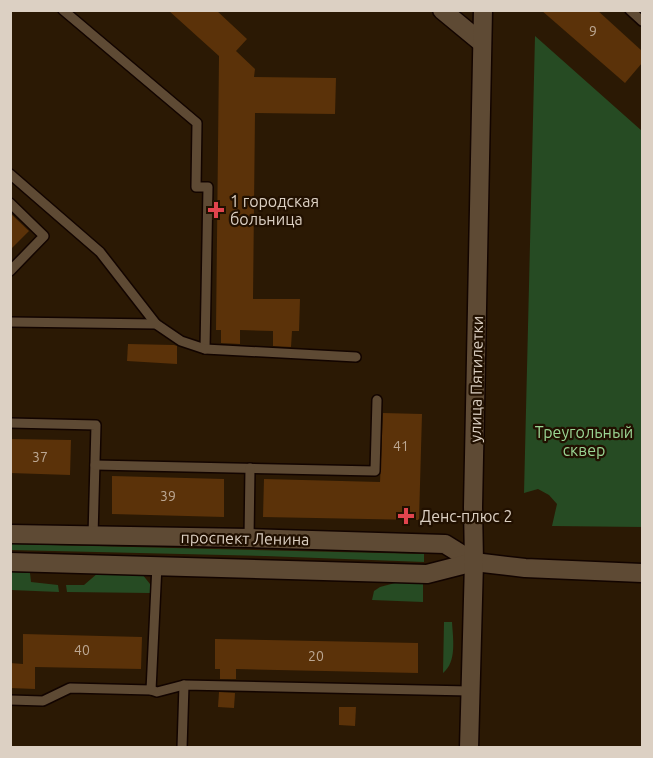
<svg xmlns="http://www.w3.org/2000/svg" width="653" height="758" viewBox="0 0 653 758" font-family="Ubuntu,sans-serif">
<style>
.green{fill:#264b23}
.building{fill:#5b3209}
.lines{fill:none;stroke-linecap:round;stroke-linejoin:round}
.lane-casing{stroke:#120400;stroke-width:12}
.secondary-casing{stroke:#120400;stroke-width:21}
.lane{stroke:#5e4a34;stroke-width:9}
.secondary{stroke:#5e4a34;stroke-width:18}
.health-dot{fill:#e0444e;stroke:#211000;stroke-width:2}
.labels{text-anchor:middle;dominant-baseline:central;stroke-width:4.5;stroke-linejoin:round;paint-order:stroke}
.number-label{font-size:14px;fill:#bca894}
.poi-label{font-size:16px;fill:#dcd0c3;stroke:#211000;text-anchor:start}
.street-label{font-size:16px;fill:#dcd0c3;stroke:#211000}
.park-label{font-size:16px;fill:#9ad593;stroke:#211000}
</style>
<rect width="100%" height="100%" fill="#2b1904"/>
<g class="green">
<polygon points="535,36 642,131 642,527 552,526 557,504 549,495 538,489 524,493"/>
<polygon points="11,544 424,554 424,562 265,556 11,550"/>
<polygon points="11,572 30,573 31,582 58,585 59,592 11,590"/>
<polygon points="98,573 142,574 150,584 150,593 67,592 66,585 84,585"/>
<polygon points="395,583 423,583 423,602 372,600 374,591 380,587"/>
<path d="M444 622H452C453 639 457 662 443 673Z"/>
</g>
<g class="building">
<polygon points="168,10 216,10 247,39 236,51 255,69 254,77 336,78 335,114 255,113 253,299 300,299 299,331 292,331 291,347 273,346 273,331 240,330 240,344 221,343 221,330 216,330 219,56"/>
<polygon points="541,10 597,10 642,51 642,63 625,83"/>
<polygon points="10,213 29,231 10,250"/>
<polygon points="128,344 174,345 177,346 177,364 127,361"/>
<polygon points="383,413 422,414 419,520 263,517 264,479 380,482"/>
<polygon points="10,439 71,440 70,475 10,473"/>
<polygon points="112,476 224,479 224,517 112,514"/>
<polygon points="23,634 142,637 141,669 35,667 35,689 10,688 10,663 23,664"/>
<polygon points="215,639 418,643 418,673 236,669 236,679 220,679 220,669 215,669"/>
<polygon points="219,692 235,693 234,708 218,707"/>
<polygon points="339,707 356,707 355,726 339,725"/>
</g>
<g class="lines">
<defs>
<g id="lane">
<polyline points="63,10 197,123 196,187 208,187 205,349"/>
<polyline points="630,10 642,21"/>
<polyline points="10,174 100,252 156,324"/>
<polyline points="10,203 44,236 10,271"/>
<polyline points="10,322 156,324 181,341 205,349 356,357"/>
<polyline points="10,423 96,425 93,536"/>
<polyline points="95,465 375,471 377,400"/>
<polyline points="249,538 250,468"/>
<polyline points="151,690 157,692 184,685 470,691"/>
<polyline points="10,700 43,701 70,688 151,690 157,565"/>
<polyline points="182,748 184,685"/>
</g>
<g id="secondary">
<polyline points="442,10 482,43"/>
<polyline points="10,534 249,538 445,544 474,562"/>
<polyline points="10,562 427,574 474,562 525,568 642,573"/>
<polyline points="469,748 474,562 473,507 483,10"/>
</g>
</defs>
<use href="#lane" class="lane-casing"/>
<use href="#secondary" class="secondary-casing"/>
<use href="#lane" class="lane"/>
<use href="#secondary" class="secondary"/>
</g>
<g class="health-dot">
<path d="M213 201h6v6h6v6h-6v6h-6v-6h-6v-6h6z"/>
<path d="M403 507h6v6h6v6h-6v6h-6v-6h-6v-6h6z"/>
</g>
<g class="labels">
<g class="number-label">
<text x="593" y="31">9</text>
<text x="401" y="446">41</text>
<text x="40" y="457">37</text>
<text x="168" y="496">39</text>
<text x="82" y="650">40</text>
<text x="316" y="656">20</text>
</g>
<g class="poi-label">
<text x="230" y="201">1 городская<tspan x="230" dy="18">больница</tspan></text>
<text x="420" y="516">Денс-плюс 2</text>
</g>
<g class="street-label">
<text transform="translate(476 379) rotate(-89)">улица Пятилетки</text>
<text transform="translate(245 538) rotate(1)">проспект Ленина</text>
</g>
<g class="park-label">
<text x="584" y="432">Треугольный<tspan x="584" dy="18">сквер</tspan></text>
</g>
</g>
<rect width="653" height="758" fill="none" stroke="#dcd0c3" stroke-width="24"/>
</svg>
